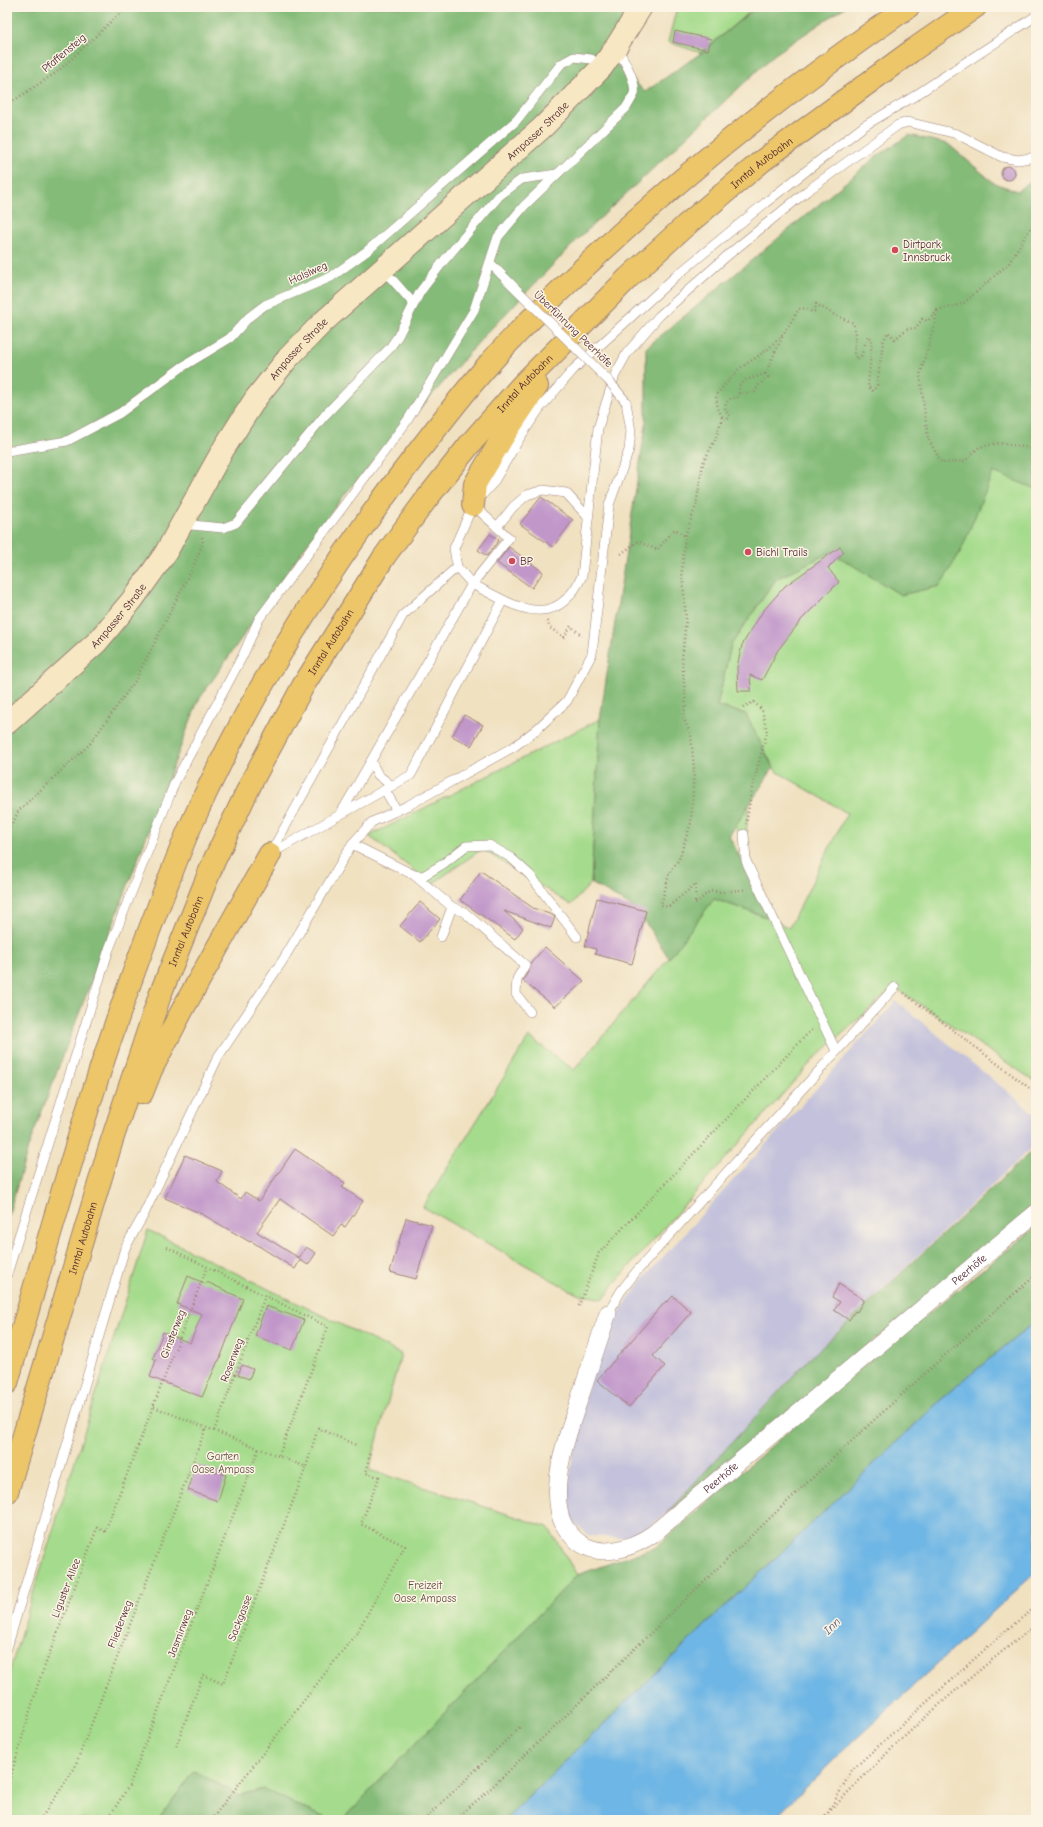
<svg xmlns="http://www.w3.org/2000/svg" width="1043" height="1827" viewBox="0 0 1043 1827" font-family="'Comic Neue',sans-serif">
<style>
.industrial{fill:#c3c1db}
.green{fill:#a5db8c;stroke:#787d5c}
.forest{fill:#84bb78;stroke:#676d52}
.water{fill:#6eb6e5;stroke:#5c6a88}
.building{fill:#c197ca}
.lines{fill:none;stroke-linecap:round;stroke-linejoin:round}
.service-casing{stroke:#9d8076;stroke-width:10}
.minor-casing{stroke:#9d8076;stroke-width:18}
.secondary-casing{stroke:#9d8076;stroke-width:24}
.motorway-casing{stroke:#9d8076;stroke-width:24}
.path{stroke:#9d8076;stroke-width:2.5;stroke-dasharray:1 3;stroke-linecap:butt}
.service{stroke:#fff;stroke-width:9}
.minor{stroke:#fff;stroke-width:17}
.secondary{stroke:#f7e8c3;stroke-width:22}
.motorway{stroke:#ecc669;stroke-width:22}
.service-bridge-casing{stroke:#9d8076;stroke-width:10;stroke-linecap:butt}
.service-bridge{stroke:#fff;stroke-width:9}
.poi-dot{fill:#d1495b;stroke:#fcf5e5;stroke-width:1.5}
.labels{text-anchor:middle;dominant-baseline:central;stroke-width:3;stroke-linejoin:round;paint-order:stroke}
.street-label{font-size:11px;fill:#4a1f2b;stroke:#fcf5e5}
.poi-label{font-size:11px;fill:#4a1f2b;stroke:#fcf5e5;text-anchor:start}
.park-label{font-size:11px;fill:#614e43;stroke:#fcf5e5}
.water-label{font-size:12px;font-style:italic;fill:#57546c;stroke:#fcf5e5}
</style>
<rect width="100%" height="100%" fill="#fcf5e5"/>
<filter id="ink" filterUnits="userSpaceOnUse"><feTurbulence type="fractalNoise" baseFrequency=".025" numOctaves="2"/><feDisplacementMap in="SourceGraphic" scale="8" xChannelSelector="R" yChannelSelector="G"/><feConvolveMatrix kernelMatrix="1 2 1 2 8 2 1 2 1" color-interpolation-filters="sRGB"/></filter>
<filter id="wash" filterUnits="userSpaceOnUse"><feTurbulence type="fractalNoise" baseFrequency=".012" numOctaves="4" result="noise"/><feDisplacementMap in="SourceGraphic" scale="16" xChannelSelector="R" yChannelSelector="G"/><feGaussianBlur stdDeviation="0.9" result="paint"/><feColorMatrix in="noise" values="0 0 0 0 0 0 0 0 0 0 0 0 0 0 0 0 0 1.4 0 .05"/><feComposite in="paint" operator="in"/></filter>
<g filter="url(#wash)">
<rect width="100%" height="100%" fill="#f0e1c1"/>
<polygon class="industrial" points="896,1001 1036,1115 1036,1143 805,1363 666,1514 637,1535 619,1538 590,1536 572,1521 567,1495 578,1418 607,1329 644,1278"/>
<g class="green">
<polygon points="677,7 755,7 701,53 668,42"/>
<polygon points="1036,399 1036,1082 894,987 814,1059 614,1284 604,1299 577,1294 423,1207 529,1037 574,1070 669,958 714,899 772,919 789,928 847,813 776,771 756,735 745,843 711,788 685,730 739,591 712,708 746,714 717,706 731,645 776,579 831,551 901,595 993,472"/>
<polygon points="600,719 591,883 571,905 482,849 432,884 369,836"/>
<polygon points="148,1230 401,1354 369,1470 548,1527 577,1575 342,1820 329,1820 264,1789 239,1795 194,1771 158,1820 7,1820 7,1681 25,1619"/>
</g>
<g class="forest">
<polygon points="7,7 630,7 605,51 645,92 701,53 756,7 845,7 775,54 581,236 484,336 345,494 299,555 198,701 29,1145 7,1220"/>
<polygon points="909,135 948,144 994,183 1017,191 1036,177 1036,489 993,472 961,551 940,586 901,595 831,552 776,579 731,645 717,706 746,714 773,768 729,836 772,919 714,899 669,958 636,909 591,883 600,719 646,424 646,348 876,157"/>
<polygon points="1036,1147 1036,1206 666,1514 805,1363"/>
<polygon points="1036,1227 1036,1321 949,1392 694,1636 505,1820 342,1820 577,1575 656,1547 856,1372"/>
<polygon points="194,1771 239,1795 264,1789 329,1820 158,1820"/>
</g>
<polygon class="water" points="1036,1321 1036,1572 844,1750 773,1820 505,1820 694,1636 949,1392"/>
<g id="blocks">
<g class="building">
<polygon points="675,31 711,39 708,50 673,42"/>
<circle cx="1008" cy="173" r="7"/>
<polygon points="541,497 573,520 553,547 520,524"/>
<polygon points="490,534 499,540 487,556 478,550"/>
<polygon points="509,547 543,572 532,588 497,563"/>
<polygon points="840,547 844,552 828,568 839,582 802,619 778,650 762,680 750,675 751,691 738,691 737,667 742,645 763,611 785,586"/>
<polygon points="464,715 483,725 471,746 452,736"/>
<polygon points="481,871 533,908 552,915 555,917 551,928 504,911 523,928 515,939 460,900"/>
<polygon points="597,898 646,911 632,964 595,954 596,949 585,946"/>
<polygon points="420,902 440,919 420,942 400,926"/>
<polygon points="545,947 584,981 555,1007 523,981 530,968 531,963"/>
<polygon points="295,1149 345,1183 342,1187 363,1201 345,1227 341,1225 333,1236 280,1199 257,1232 299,1258 306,1247 316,1253 308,1265 300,1260 295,1269 251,1241 250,1242 202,1214 165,1198 185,1155 222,1171 217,1182 241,1199 245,1192 259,1201"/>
<polygon points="406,1218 432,1225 416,1279 390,1272"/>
<polygon points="188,1276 206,1284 207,1282 243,1299 219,1361 218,1361 202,1397 150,1377 156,1360 153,1358 163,1332 190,1343 202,1314 177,1304"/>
<polygon points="839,1284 864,1300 857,1312 855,1311 849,1320 834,1310 840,1302 832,1297"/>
<polygon points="673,1296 691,1312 653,1356 665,1366 629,1407 597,1380 666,1301 667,1302"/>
<polygon points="266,1306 304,1320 292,1350 255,1336"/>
<polygon points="242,1365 253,1369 249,1379 238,1375"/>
<polygon points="197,1465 226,1475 218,1501 188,1490"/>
</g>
</g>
</g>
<g filter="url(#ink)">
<use href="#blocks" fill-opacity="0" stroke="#9d8076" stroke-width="1"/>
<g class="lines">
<defs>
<g id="service">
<polyline points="490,263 502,275"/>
<polyline points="391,278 413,303"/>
<polyline points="7,451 67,441 120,413 182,367 230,338 249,317 265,305 331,277 367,251 516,121 561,64 574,57 591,59 602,67"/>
<polyline points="181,524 223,528 236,523 325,415 389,349 398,336 420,292 442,263 499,196 522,179 557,174"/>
<polyline points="497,527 513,507 527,495 543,490 566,493 588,517"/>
<path d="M503 600C539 618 564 614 582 576L598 428 615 375 627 353 659 316 728 255 807 191 898 125 908 122 957 134 1002 157 1018 160 1036 157"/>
<polyline points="392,786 378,775 371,761 472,584 509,538 473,505"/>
<polyline points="385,790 397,811"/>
<polyline points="341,813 371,761"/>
<polyline points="744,834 746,861 836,1051"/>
<polyline points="352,844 414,875 423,876 443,864 466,846 489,845 510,857 530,875 577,937"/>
<polyline points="270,854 411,775 503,600 472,584 457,567 454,548 473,505 493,483 521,436 540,408 574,369 676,276 765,203 864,126 913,97 1036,16"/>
<polyline points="270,854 403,615 457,567"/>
<polyline points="414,875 452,907 464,912 525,965 517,979 516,994 530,1012"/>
<polyline points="441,937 452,907"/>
<path d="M7 1274 109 949 175 782 243 655 259 619 407 421 474 310 498 237 524 206 626 108C629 103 632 98 634 94 637 81 623 58 616 47"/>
<polyline points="608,1313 621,1291 636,1272 895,987"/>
<polyline points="7,1648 125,1248 143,1216 218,1057 283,960 352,844 372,822 409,805 515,746 537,729 567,701 592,654 609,505 629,450 631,431 626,402"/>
</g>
<g id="minor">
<path id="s1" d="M608 1313C599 1340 590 1367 581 1394 570 1428 552 1473 559 1510 561 1525 573 1541 587 1547 608 1557 635 1546 653 1534L1036 1213"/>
</g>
<g id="secondary">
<path id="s2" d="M7 723 97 642 133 599 165 554 224 448 256 398 288 358 323 322 543 127 602 67 616 47 641 7"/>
</g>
<g id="motorway">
<polyline points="473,505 475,484 504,435 537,386"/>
<polyline points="142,1093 151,1070 185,1005 270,854"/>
<path d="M7 1383C53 1222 98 1061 159 905 168 882 177 858 187 834 243 707 316 588 399 477 428 439 457 400 489 364 524 324 563 287 603 250 698 161 801 81 908 7"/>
<path id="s3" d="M7 1492 112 1140 160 995 214 861 253 779 303 686 384 557 425 501 470 444 521 386 628 278 685 226 762 161 913 50 975 7"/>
</g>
</defs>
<use href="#service" class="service-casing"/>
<use href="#minor" class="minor-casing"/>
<use href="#secondary" class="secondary-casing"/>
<use href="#motorway" class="motorway-casing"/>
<g class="path">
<polyline points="7,105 57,72 127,7"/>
<polyline points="937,310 963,304 1009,263 1036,219"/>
<polyline points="937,311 935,322 920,375 928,439 942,463 965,461 979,447 1000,443 1036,449"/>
<polygon points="765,374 768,377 759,385 755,392 739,393 739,386 746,380"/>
<polyline points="765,374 783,335"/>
<path d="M739 393 737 398H731L726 403 725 410 730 416 727 420C718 415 717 405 716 395L739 369 767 350 784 333 799 309 806 308 812 312 815 311 816 304 833 314 853 323 856 332 854 354 857 359 861 356 868 336 872 339 868 387 873 391 877 385 883 342 888 332 895 339 907 329 916 328 922 319 928 321 937 310"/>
<polyline points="722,417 717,436 703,463 696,506 685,536 682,571 686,619 682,659 686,705 683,717 691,735 694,769 691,823 679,859 669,874 661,905 668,907 696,884 695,904 710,891 724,892 747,889"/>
<polyline points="621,554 638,541 657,550 675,529 685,536"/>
<polyline points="547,621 550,628 564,637 571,626 582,636"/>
<polyline points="743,707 754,702 762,710 767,732 752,788 746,824"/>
<polyline points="7,834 19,810 89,745 135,681 191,571 203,543 202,537"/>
<polyline points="904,993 1036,1093"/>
<polyline points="167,1247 328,1327 279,1455"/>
<polyline points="579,1306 599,1253 813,1028"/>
<polyline points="154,1407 306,1467 318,1428 356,1445"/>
<polyline points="214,1431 265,1296"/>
<polyline points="176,1746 203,1675 223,1684 306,1467"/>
<polyline points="7,1789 38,1684 97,1528 105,1531 207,1267"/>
<path d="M831 1810C894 1743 963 1681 1036 1625"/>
<polyline points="40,1820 74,1769 206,1428"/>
<polyline points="107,1820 129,1786 259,1448"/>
<polyline points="211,1820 358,1631 405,1546 361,1524 379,1477 366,1473 370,1452"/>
<polyline points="424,1820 520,1727"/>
<path d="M454 1820 488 1791C668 1617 846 1439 1036 1275"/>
<polyline points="818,1820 826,1815"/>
<polyline points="824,1820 852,1770 1004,1632 1036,1607"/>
</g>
<use href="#service" class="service"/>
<use href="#minor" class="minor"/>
<use href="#secondary" class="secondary"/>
<use href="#motorway" class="motorway"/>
<defs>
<polyline id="service-bridge" points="502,275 608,380 626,402"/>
</defs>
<use href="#service-bridge" class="service-bridge-casing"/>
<use href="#service-bridge" class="service-bridge"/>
</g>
</g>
<g class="poi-dot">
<circle cx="895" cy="250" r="4"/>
<circle cx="748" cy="552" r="4"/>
<circle cx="512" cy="561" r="4"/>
</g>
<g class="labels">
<g class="street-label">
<text transform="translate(64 53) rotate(-40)">Pfaffensteig</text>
<text stroke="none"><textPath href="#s2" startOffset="802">Ampasser Straße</textPath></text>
<text stroke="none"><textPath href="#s3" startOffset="1561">Inntal Autobahn</textPath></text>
<text transform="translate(308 273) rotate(-24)">Halslweg</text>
<text transform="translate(573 329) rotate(44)">Überführung Peerhöfe</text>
<text stroke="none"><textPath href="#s2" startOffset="478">Ampasser Straße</textPath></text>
<text stroke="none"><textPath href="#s3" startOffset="1237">Inntal Autobahn</textPath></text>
<text stroke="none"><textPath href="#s2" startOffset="155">Ampasser Straße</textPath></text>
<text stroke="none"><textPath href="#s3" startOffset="913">Inntal Autobahn</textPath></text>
<text stroke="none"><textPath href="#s3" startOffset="589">Inntal Autobahn</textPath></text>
<text stroke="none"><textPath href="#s3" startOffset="265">Inntal Autobahn</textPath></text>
<text stroke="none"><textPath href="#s1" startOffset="735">Peerhöfe</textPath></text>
<text transform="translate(173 1334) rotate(-69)">Ginsterweg</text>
<text transform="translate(232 1360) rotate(-69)">Rosenweg</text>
<text stroke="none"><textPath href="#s1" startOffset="411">Peerhöfe</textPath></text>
<text transform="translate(66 1588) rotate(-69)">Liguster Allee</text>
<text transform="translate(240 1618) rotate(-69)">Sackgasse</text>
<text transform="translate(120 1624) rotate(-69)">Fliederweg</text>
<text transform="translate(180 1633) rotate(-69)">Jasminweg</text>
</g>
<g class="poi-label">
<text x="903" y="244">Dirtpark<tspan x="903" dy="13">Innsbruck</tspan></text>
<text x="756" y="552">Bichl Trails</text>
<text x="520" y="561">BP</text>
</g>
<g class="park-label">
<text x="223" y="1456">Garten<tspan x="223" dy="13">Oase Ampass</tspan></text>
<text x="425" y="1585">Freizeit<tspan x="425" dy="13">Oase Ampass</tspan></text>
</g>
<g class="water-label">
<text transform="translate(832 1626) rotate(-44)">Inn</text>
</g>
</g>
<rect width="1043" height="1827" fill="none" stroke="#fcf5e5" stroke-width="24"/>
</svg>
